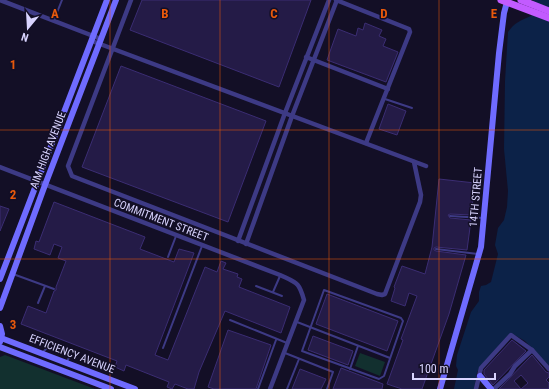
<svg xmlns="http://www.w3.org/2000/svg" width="549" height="389" viewBox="0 0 549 389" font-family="'Roboto Condensed',sans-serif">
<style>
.green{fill:#12302f}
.water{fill:#0c2248}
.building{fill:#241b47;stroke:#3b2d73}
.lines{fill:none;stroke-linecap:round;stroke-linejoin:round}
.lane{stroke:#3d3a85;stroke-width:2}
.street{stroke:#3d3a85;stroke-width:4.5}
.secondary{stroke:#6f6bff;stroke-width:6}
.primary{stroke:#c25bff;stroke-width:7}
.grid{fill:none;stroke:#e8590c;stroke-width:1;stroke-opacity:0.55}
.labels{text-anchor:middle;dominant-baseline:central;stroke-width:3;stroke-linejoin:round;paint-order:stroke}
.street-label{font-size:11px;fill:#d9d4ff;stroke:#130f26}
.grid-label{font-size:13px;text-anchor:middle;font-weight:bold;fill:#e8590c;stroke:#130f26;stroke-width:3;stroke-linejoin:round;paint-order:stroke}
</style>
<rect width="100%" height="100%" fill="#130f26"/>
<g class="green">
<polygon points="360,353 385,362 380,376 355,366"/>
<polygon points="5,355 95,389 0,389 0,357"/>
</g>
<path class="water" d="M533 0H549V366L525 341 511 333 477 372 474 389H454L458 370 456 366 457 355 471 312 479 301V292L481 286 486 285 491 282 498 254 495 245 498 228 504 220 507 207 508 191 504 149 505 81 508 32C514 23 521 20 531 16L534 9Z"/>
<g class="building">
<polygon points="142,0 311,0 279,87 130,30"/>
<polygon points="365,23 382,30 379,36 386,39 383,46 398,52 386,82 327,60 338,29 356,36 358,28 363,30"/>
<polygon points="121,66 266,121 228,222 82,167"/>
<polygon points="388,104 406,111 397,135 379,129"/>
<polygon points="439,179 475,183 471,215 450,214 448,215 450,218 471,220 467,250 436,247 434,248 434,250 436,251 466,255 449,314 422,389 402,389 387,384 403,340 401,339 417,296 409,293 405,306 391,301 395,288 394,287 402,266 425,274 432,247"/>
<polygon points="54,202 145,237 140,249 174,262 179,249 194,253 155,355 168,360 205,267 217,272 221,261 226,263 223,269 238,274 237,277 242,279 239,287 290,307 281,333 225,311 199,372 194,389 188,389 175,384 172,389 167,387 169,382 126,365 124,371 115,367 117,361 21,324 28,306 46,313 54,291 56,290 56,287 66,261 58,258 62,247 54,244 50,255 34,249 36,241 39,242"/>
<polygon points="0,206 9,209 0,231"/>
<polygon points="327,294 398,321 387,351 316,324"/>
<polygon points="228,330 271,345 256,389 214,389 208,387"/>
<polygon points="313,336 353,351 348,365 308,350"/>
<polygon points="512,340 526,351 493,385 484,374 484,370"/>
<polygon points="532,355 546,372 549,373 549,377 546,380 549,383 549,389 521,389 528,383 521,375 514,381 521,389 499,389"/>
<polygon points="341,368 383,384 382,389 333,389"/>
<polygon points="300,369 326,379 321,389 292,389"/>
</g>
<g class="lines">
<g class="lane">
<polyline points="54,20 62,0"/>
<polyline points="385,99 412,108"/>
<polyline points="450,216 483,218"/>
<polyline points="436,249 478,254"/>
<polyline points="168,257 176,236"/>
<polyline points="13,274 54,289"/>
<polyline points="256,286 282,296"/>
<polygon points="324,290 401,318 403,321 384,376 379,379 302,351"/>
<polyline points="273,292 280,276"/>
<polyline points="38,303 45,286"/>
<polyline points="230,320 287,343"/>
<polyline points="297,322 390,358"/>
<polyline points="163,348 202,246"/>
<polyline points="42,353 48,347 67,353 70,355 67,362"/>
<polyline points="285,353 333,372 327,389"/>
<polyline points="350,369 358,346"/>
<polyline points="258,389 276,340"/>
<polyline points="287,389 299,359"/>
</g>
<g class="street">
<polyline points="0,0 101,39"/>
<polyline points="131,0 68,166 72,176 377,294 382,295 385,294 420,202 421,195 414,162"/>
<polyline points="336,0 409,29 410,32 366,143"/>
<polyline points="92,41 426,166"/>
<polyline points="306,57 388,89"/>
<path d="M0 167 280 275C297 283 299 282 304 300L270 389"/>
<polyline points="238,241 285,113 329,0"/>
<polyline points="246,244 292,116 337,0"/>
<polyline points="476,389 481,368 511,335 532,350 549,369"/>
<polyline points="494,389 510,374 515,366 532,350"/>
</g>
<g class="secondary">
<polyline points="0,279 107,0"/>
<polyline points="0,308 45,185 116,0"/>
<polyline points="0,326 2,334 0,342"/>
<polyline points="1,338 135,389"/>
<polyline points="0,347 111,389"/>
<polyline points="480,376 491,389"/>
<polyline points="440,389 481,247 499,53 504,13 507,2"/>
</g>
<g class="primary">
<polyline points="501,0 549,18"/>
<polyline points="521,0 549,11"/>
</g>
</g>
<path class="grid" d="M110 0V389M220 0V389M329 0V389M439 0V389M0 130H549M0 259H549"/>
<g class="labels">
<g class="street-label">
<text transform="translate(48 150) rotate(-69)">AIM HIGH AVENUE</text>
<text transform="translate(476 197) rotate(-85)">14TH STREET</text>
<text transform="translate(161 220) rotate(21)">COMMITMENT STREET</text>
<text transform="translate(72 354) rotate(21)">EFFICIENCY AVENUE</text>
</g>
</g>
<g class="grid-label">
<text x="55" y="18">A</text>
<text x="165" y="18">B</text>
<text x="274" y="18">C</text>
<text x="384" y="18">D</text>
<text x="494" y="18">E</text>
<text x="13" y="69">1</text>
<text x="13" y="199">2</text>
<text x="13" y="329">3</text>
</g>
<g transform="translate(28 28) rotate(198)" stroke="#130f26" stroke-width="3" paint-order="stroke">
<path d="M0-3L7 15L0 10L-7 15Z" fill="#d9d4ff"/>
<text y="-6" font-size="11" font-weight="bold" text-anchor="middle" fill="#d9d4ff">N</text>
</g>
<path d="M413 373v6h82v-6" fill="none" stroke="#d9d4ff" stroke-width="2"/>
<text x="419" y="373" font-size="12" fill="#d9d4ff" stroke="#130f26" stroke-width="3" paint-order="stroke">100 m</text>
</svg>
